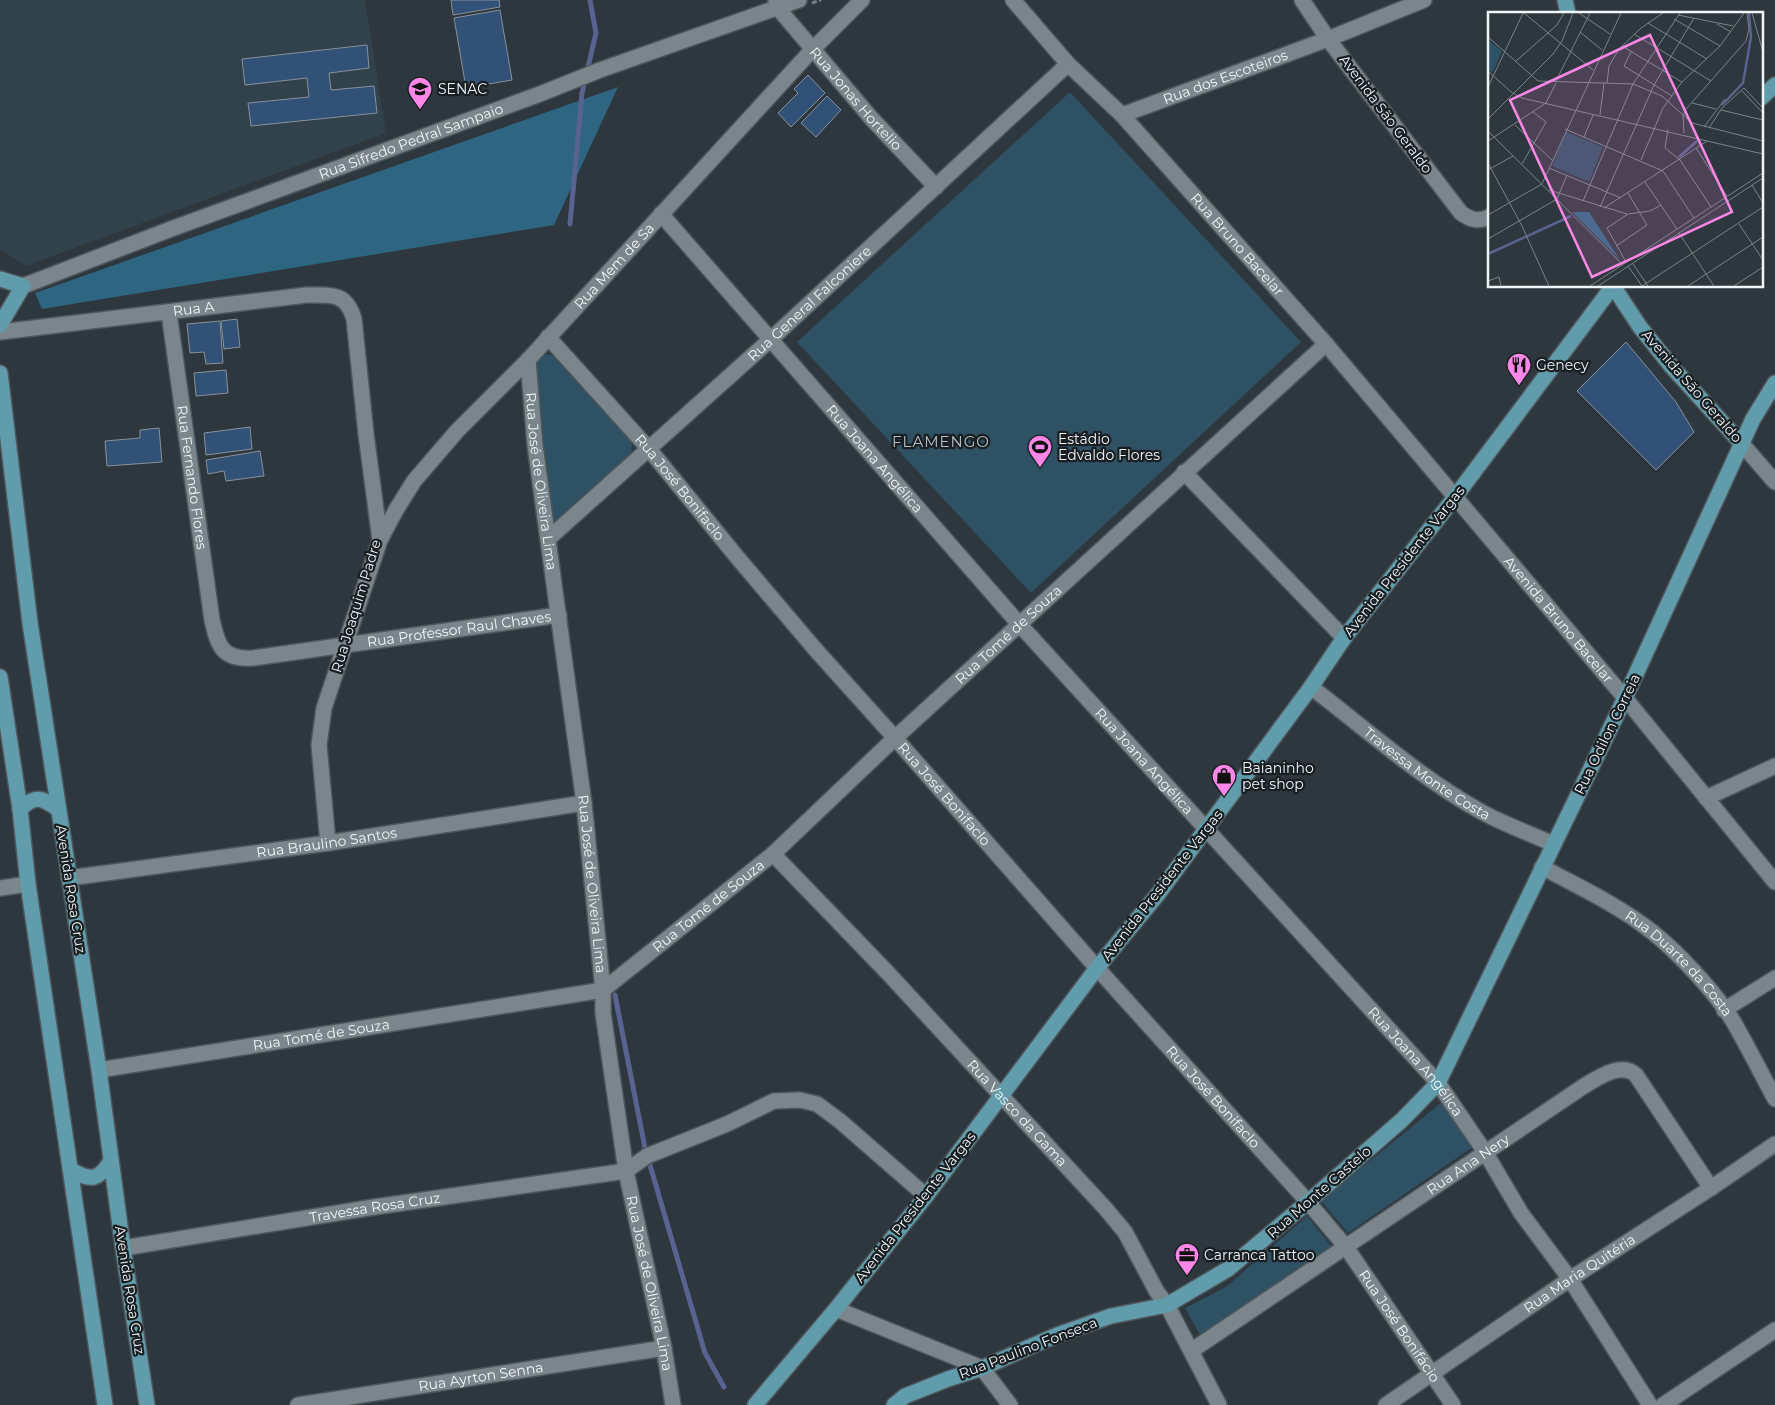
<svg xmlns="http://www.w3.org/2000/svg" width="1775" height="1405" viewBox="0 0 1775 1405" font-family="Montserrat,sans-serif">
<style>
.built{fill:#32424c}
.green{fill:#2f5164}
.forest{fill:#2e6581}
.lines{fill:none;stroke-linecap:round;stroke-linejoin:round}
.stream{stroke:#596391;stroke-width:5}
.building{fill:#315177;stroke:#89919b}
.minor-casing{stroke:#4e565b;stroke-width:18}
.major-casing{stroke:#4e565b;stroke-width:18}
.path{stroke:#798287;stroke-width:3;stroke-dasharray:5 2.5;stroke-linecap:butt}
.minor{stroke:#7a868c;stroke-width:15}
.major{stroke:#609cab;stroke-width:15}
.labels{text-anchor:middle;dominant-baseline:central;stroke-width:4.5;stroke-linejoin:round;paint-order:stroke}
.street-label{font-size:14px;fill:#eff5f9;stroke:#191e20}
.poi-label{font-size:14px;fill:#eff5f9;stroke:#191e20;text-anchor:start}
.neighbourhood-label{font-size:15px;letter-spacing:1px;fill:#b5c1c8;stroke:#191e20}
.inset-river{fill:none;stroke:#596391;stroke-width:2.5}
.inset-road{fill:none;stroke:#7b8388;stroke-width:1}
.view{fill:#fa87e7;fill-opacity:0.15;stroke:#fa87e7;stroke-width:2.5}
.inset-edge{fill:none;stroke:#eff5f9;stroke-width:2.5}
</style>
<rect width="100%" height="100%" fill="#2d373d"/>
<polygon class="built" points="0,0 365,0 386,133 26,266 0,249"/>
<g class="green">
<polygon points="1070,92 1301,342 1031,593 797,342"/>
<polygon points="542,354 552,355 623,429 632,444 631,456 554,522 549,503 534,370"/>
<polygon points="1442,1102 1473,1147 1348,1233 1321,1201"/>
<polygon points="1307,1216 1331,1246 1200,1335 1185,1308 1226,1287"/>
</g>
<polygon class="forest" points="618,87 554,225 42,309 35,293"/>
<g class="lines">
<g class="stream">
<polyline points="570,224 582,93 596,33 590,0"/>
<polyline points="615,995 645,1148 705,1353 724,1387"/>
</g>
</g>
<g class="building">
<polygon points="451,0 499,0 500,7 453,15"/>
<polygon points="500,10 512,80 466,88 454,18"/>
<polygon points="367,45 369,68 329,73 331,90 374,86 377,113 251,126 248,103 309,97 307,78 245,85 242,59"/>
<polygon points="808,75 825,93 791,127 778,113 798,93 794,89"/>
<polygon points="827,96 841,110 816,137 801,123"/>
<polygon points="237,319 240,347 224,349 221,321"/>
<polygon points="220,321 223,363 206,364 204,352 190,353 187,324"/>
<polygon points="1626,342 1676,402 1694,432 1656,470 1577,391"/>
<polygon points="226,370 228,393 196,396 194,373"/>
<polygon points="250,427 252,449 206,455 204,433"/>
<polygon points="159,428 162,462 107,466 105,441 140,438 140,430"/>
<polygon points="260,451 264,476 226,481 224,471 208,474 206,460"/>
</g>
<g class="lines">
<defs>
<g id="minor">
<path id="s1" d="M776 0 777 7 872 119 936 187"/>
<path id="s2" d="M1013 0 1068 64 1122 115 1326 344 1625 698 1775 882"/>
<path d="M1302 0 1328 39 1461 213C1471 220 1478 222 1489 217"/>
<path id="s3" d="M1122 115 1328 39 1424 0"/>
<path id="s4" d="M661 214 1020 625 1438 1083 1485 1152 1521 1213 1570 1279 1650 1405"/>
<path id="s5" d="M23 286 171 229 540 94 600 70 799 0"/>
<path id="s6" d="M169 313 212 620C218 646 222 660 253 658L559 615"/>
<path id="s7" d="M0 332 307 295C331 295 346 292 354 319L366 434 380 540 324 708 319 745 328 843"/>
<path id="s8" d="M548 337 649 449 737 557 815 649 895 738 1097 968 1308 1202 1346 1247 1453 1405"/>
<path id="s9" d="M528 360 535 445 584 803 603 990V1013L626 1171 664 1348 673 1405"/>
<polyline points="1742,444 1775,482"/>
<polyline points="1184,472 1344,638"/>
<path id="s10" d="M548 539 770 340 1068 64"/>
<path id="s11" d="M380 540 396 510 414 481 457 431 528 360 812 50 862 0"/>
<path id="s12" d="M1311 687C1366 729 1419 777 1480 811 1503 824 1529 833 1553 844"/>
<polyline points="1706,798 1775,766"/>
<path id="s13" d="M773 854 887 972 1105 1208 1125 1232 1157 1292 1167 1305 1219 1405"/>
<path id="s14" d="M1542 867C1579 887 1618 905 1651 931 1677 951 1716 993 1733 1021 1748 1047 1761 1073 1775 1099"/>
<path id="s15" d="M69 878 328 843 584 803"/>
<polyline points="0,888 28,884"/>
<polyline points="1724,1010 1775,978"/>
<path id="s16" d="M99 1070 603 990 773 854 895 738 1326 344"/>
<path id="s17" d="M123 1248 374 1207 626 1171 647 1156 727 1124 774 1101 800 1100 817 1104 840 1121 926 1196"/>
<polyline points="836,1309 982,1368 1010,1405"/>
<path id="s18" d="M1191 1351 1584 1086C1598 1078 1621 1061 1636 1075L1711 1188"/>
<path id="s19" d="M298 1405 664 1348"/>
<path id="s20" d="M1386 1405 1570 1279 1711 1188 1775 1144"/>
<polyline points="1663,1405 1775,1330"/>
</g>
<g id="major">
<polyline points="1565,0 1568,14"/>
<polyline points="1761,98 1775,85"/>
<polyline points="0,279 23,286 0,325"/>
<polyline points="1613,286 1640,327 1672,367 1742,444"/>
<polyline points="0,373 30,623 99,1070 123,1248 147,1405"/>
<polyline points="0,677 20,809 28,884 105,1405"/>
<path d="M20 809C36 794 42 798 58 809"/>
<path d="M71 1170C91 1181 98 1181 111 1161"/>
<polyline points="755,1405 836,1309 926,1196 1097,968 1158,894 1311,687 1344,638 1455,497 1613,286"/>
<polyline points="894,1405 905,1396 948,1379 982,1368 1057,1335 1111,1316 1167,1305 1228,1269 1308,1202 1402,1120 1438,1083 1625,698 1753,419 1775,383"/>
</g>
</defs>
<use href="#minor" class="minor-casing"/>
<use href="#major" class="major-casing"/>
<polyline class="path" points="812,3 821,0"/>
<use href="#minor" class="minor"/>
<use href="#major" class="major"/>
</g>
<defs>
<symbol id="school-pin" viewBox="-11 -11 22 30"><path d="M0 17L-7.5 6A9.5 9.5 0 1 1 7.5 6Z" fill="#fa87e7" stroke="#191e20"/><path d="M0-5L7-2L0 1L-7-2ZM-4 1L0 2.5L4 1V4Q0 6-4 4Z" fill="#111"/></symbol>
<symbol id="restaurant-pin" viewBox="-11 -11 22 30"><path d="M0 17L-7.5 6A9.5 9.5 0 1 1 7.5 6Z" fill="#fa87e7" stroke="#191e20"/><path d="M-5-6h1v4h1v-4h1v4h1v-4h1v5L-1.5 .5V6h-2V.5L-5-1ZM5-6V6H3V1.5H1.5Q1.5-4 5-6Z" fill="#111"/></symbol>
<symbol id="stadium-pin" viewBox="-11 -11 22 30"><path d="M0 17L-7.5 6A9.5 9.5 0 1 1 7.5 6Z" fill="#fa87e7" stroke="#191e20"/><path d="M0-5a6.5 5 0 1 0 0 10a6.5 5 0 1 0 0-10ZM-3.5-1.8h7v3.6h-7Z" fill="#111"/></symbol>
<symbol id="shop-pin" viewBox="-11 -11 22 30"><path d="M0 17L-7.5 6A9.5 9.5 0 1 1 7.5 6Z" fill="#fa87e7" stroke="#191e20"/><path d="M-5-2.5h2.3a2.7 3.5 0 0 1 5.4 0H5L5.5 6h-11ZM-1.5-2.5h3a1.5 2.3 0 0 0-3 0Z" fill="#111"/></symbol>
<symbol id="office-pin" viewBox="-11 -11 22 30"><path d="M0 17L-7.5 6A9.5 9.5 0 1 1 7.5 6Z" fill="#fa87e7" stroke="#191e20"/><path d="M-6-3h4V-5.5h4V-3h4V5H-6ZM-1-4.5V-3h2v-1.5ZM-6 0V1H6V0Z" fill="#111"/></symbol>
</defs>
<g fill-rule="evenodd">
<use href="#school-pin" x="406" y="75" width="28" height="38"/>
<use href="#restaurant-pin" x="1505" y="351" width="28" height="38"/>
<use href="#stadium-pin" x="1026" y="433" width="28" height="38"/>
<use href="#shop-pin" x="1210" y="762" width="28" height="38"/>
<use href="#office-pin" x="1173" y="1241" width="28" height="38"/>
</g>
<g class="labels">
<g class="street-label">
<text stroke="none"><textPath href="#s3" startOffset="110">Rua dos Escoteiros</textPath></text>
<text stroke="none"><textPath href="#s1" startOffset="128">Rua Jonas Hortelio</textPath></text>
<text transform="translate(1386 114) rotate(53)">Avenida São Geraldo</text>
<text stroke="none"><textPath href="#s5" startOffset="414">Rua Sifredo Pedral Sampaio</textPath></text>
<text stroke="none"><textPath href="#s2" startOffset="332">Rua Bruno Bacelar</textPath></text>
<text stroke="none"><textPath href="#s11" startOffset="362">Rua Mem de Sa</textPath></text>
<text stroke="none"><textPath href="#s10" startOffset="352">Rua General Falconiere</textPath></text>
<text stroke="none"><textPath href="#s7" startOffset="195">Rua A</textPath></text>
<text transform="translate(1692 386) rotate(49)">Avenida São Geraldo</text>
<text stroke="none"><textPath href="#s4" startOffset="325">Rua Joana Angélica</textPath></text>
<text stroke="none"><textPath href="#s6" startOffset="166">Rua Fernando Flores</textPath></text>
<text stroke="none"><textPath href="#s9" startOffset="122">Rua José de Oliveira Lima</textPath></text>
<text stroke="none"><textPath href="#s8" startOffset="200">Rua José Bonifaclo</textPath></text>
<text transform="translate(1404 561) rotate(-52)">Avenida Presidente Vargas</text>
<text transform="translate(356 606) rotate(-73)">Rua Joaquim Padre</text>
<text stroke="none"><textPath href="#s2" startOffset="826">Avenida Bruno Bacelar</textPath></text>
<text stroke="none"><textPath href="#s6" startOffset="582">Rua Professor Raul Chaves</textPath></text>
<text stroke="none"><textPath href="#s16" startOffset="1050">Rua Tomé de Souza</textPath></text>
<text transform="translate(1607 734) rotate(-64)">Rua Odilon Correia</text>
<text stroke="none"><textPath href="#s4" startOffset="730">Rua Joana Angélica</textPath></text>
<text stroke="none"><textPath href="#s12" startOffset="145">Travessa Monte Costa</textPath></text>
<text stroke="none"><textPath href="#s8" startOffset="605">Rua José Bonifaclo</textPath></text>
<text stroke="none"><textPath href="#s15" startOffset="260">Rua Braulino Santos</textPath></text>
<text stroke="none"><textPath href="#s9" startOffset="528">Rua José de Oliveira Lima</textPath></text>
<text transform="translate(1162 885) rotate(-52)">Avenida Presidente Vargas</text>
<text transform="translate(71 889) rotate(81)">Avenida Rosa Cruz</text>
<text stroke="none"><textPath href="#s16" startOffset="645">Rua Tomé de Souza</textPath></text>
<text stroke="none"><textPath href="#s14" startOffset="169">Rua Duarte da Costa</textPath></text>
<text stroke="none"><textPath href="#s16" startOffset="225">Rua Tomé de Souza</textPath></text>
<text stroke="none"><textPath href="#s4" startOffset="1135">Rua Joana Angélica</textPath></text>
<text stroke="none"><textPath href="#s8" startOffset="1010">Rua José Bonifaclo</textPath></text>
<text stroke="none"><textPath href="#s13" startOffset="356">Rua Vasco da Gama</textPath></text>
<text stroke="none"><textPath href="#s18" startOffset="334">Rua Ana Nery</textPath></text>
<text transform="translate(1319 1192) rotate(-41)">Rua Monte Castelo</text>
<text stroke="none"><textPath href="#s17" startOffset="255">Travessa Rosa Cruz</textPath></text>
<text transform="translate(915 1207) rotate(-52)">Avenida Presidente Vargas</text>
<text stroke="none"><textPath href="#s20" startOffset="234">Rua Maria Quitéria</textPath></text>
<text stroke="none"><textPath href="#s9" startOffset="932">Rua José de Oliveira Lima</textPath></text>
<text transform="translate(130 1290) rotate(81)">Avenida Rosa Cruz</text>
<text stroke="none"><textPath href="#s8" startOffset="1306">Rua José Bonifácio</textPath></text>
<text transform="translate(1028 1348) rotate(-21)">Rua Paulino Fonseca</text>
<text stroke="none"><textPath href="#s19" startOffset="185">Rua Ayrton Senna</textPath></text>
</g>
<g class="poi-label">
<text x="438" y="89">SENAC</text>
<text x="1536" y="365">Genecy</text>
<text x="1058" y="439">Estádio<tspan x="1058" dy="16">Edvaldo Flores</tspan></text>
<text x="1242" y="768">Baianinho<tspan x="1242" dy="16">pet shop</tspan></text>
<text x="1204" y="1255">Carranca Tattoo</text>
</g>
<g class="neighbourhood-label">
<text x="941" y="441">FLAMENGO</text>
</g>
</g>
<g transform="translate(1488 12)">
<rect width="275" height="275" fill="#2d373d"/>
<path d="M0 28 14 39 5 60 0 58ZM78 120 115 135 101 170 64 154Z" fill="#2f5164"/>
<path d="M84 200H101L132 248Z" fill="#2e6581"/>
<path class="inset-river" d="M234 93 255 71 263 25 261 1M191 145 209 129M0 242 83 204"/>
<path class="inset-road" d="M36 1 105 58M91 1 122 22M264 1 275 40M190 3 245 14M186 7 232 34M160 11 219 47M229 12 243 20M92 20 114 38M146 22 223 69M0 25 50 69 145 72 174 84 204 111 275 129M134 34 194 70M143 40 136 54 184 84M28 49 69 13 76 1M0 59 23 80 34 86 275 142M68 69 102 1M119 71 121 54 131 37 153 16 175 1M0 75 35 1M254 79 275 101M204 91 228 97M233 98 275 108M112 103 116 71M0 107 65 42 74 29 85 1M27 113 64 148M216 115 237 87M221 116 234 96 256 76 275 96M77 117 175 159 206 206M180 117 177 136 192 148 223 195M0 119 132 250M196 121 195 104 198 97 258 29 261 17 259 1M96 125 105 103M0 129 58 91 68 71M208 136 239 184M153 148 175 96 194 70 232 34 256 1M0 151 34 214 61 274M34 152 58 110 45 100M61 156 133 186M0 158 25 144M157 170 189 217M264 173 275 191M61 178 139 202M95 189 145 72 192 1M112 195 166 73 206 6M116 196 219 129M0 203 54 172 133 1M251 212 275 248M191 221 226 274M0 227 69 187 79 163M128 234 159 213 140 181M138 250 119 216 140 202 162 199 173 193M145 252 160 274M140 254 154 274M0 269 11 265 13 274M102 274 275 161M110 274 275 166M154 274 275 195M200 274 275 225M246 274 275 255"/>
<path class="view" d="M162 23 244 200 104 265 22 88Z"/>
<rect width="275" height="275" class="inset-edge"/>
</g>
</svg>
